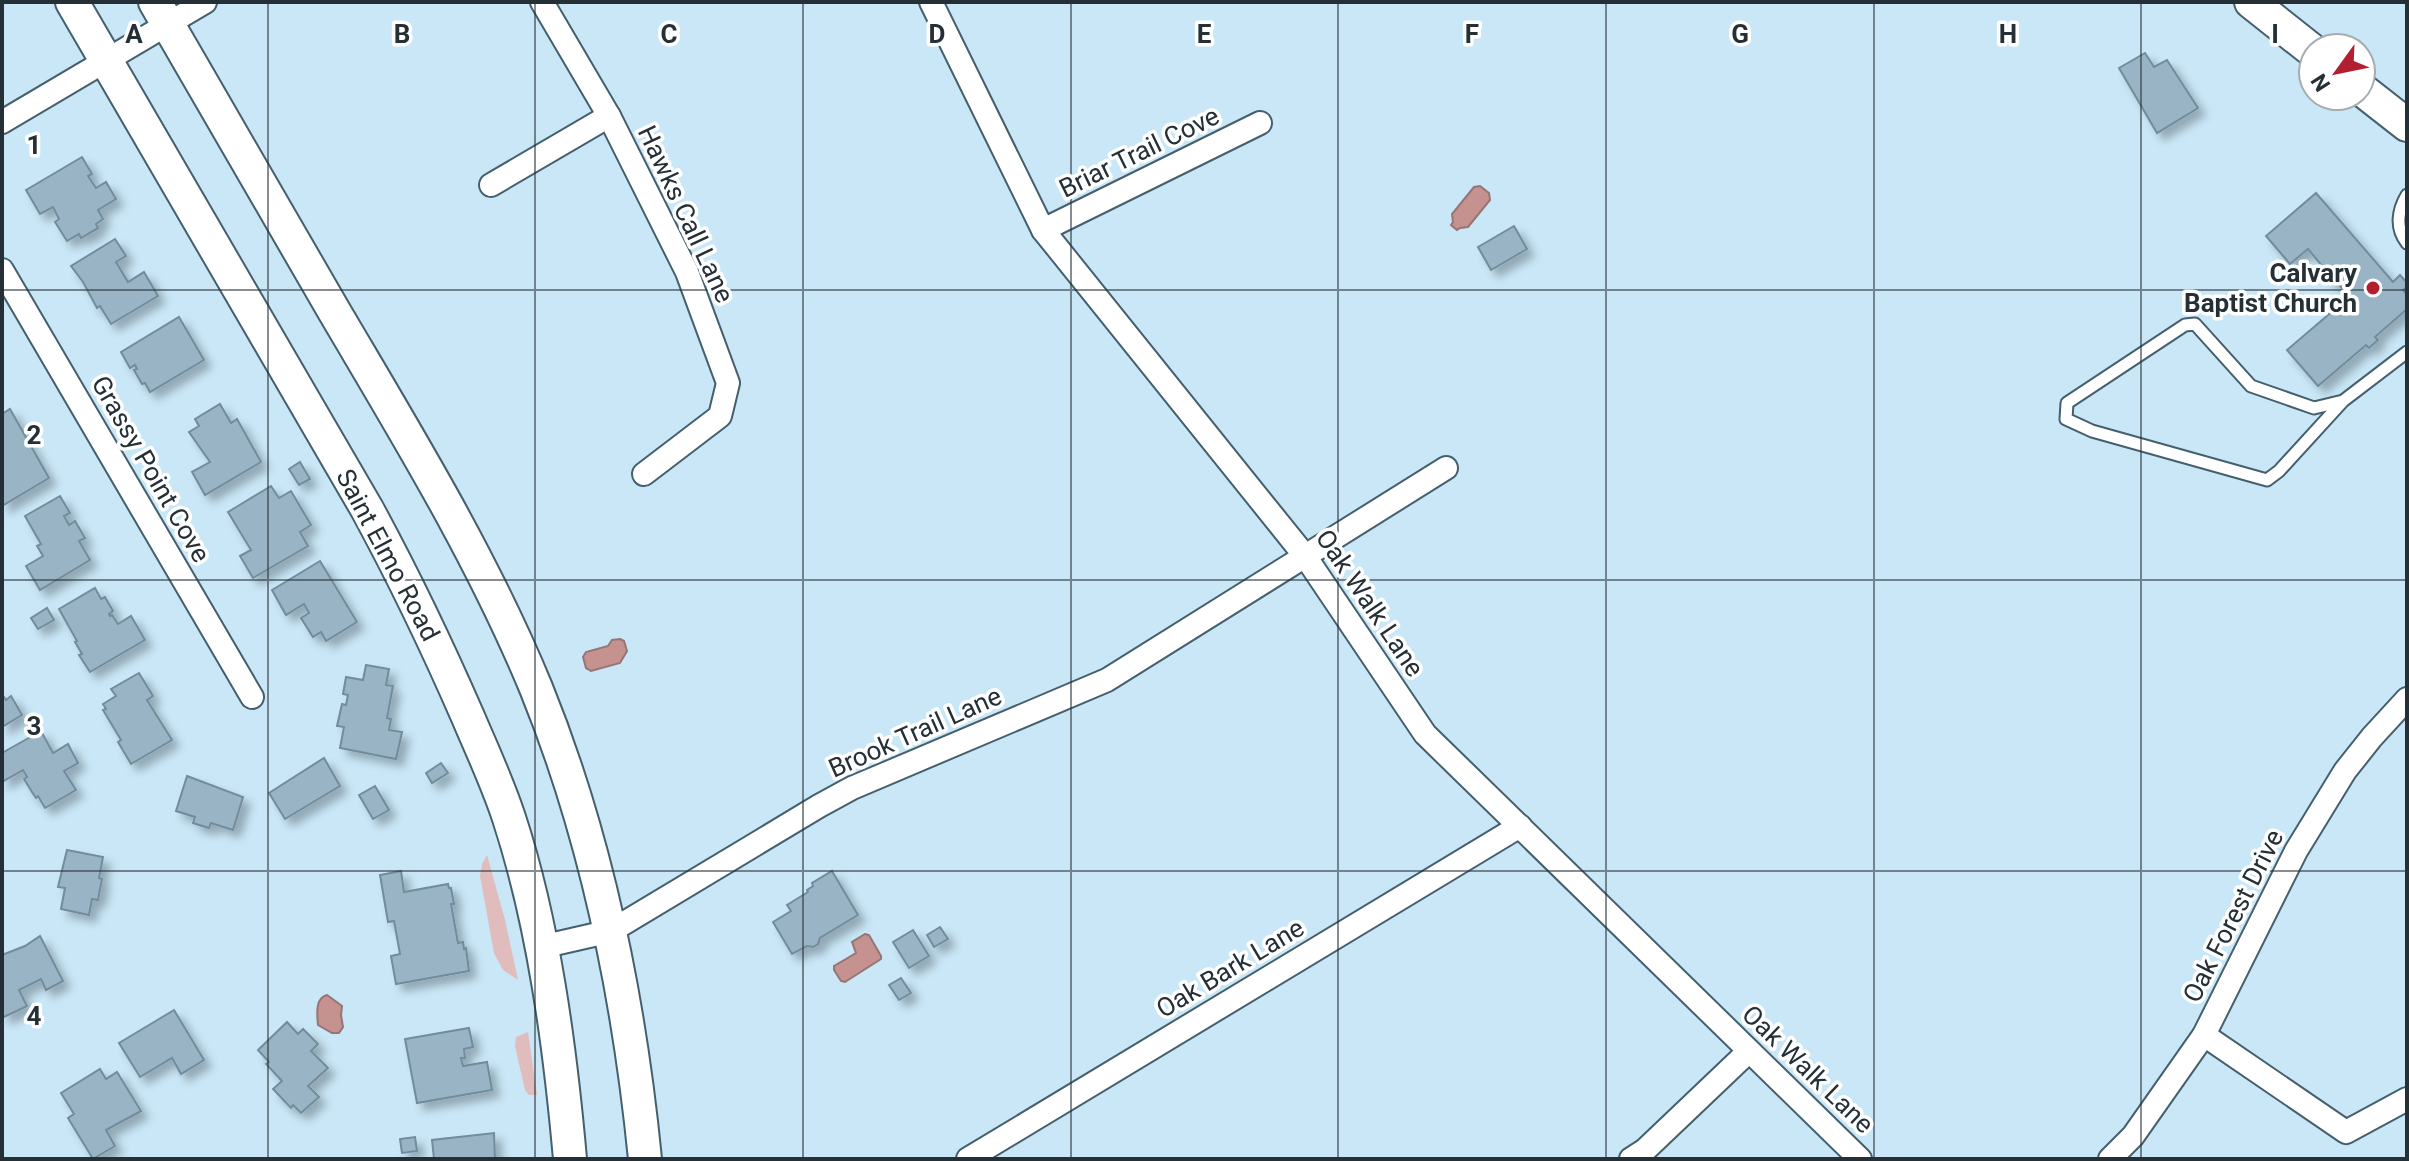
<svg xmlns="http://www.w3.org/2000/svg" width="2409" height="1161" viewBox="0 0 2409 1161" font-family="Roboto,sans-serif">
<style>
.green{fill:#e0bdbc}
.water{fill:#c69290;stroke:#957575;stroke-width:2}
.building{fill:#99b5c5;stroke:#718c9c;stroke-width:2;filter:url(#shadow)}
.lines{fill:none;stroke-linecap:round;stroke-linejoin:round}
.lane-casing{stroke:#455f6d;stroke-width:15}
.street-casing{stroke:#455f6d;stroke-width:26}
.secondary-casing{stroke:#455f6d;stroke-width:36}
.lane{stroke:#fff;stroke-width:11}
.street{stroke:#fff;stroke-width:22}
.secondary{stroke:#fff;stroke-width:32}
.grid{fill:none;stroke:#243036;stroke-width:2;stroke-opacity:0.55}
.poi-dot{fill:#b21f30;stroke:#fff;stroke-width:3}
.labels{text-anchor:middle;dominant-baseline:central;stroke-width:7;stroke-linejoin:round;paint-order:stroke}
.street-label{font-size:26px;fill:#243036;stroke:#fff}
.poi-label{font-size:26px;font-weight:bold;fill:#243036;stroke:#fff;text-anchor:end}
.grid-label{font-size:26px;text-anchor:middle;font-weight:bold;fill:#243036;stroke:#fff;stroke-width:7;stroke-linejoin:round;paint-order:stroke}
</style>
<defs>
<filter id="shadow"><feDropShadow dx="7" dy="7" stdDeviation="4" flood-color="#0004"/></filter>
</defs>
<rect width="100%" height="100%" fill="#c9e7f7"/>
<g class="green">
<polygon points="487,855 505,920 518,980 503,970 494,953 480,876 482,864"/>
<polygon points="528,1032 537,1095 529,1095 525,1090 515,1046 516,1037"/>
</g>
<g class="water">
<polygon points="1480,186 1489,193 1490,200 1468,227 1460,228 1457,230 1451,225 1453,222 1452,214 1474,187"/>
<polygon points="620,639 624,641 627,651 620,663 591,671 586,668 583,657 586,652 608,646 612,640"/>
<polygon points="865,934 869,935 881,956 881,959 845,982 841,981 834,970 834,966 856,953 852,942"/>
<path d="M327 995 342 1006 341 1015 343 1027 339 1033H332L318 1025C317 1014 315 998 327 995Z"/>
</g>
<g class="building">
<polygon points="2145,53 2154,67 2167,60 2198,108 2157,133 2119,68"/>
<polygon points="82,157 92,174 88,176 96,188 106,182 116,199 98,210 103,219 96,224 98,228 81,238 79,234 67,241 55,222 59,219 53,207 40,214 26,190"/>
<polygon points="2316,193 2393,282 2400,275 2407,283 2407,287 2403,290 2407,295 2407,309 2375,337 2378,340 2369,348 2366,345 2318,386 2287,350 2349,297 2336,281 2333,284 2321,269 2323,267 2308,249 2290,264 2266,236"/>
<polygon points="1514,226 1527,249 1491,270 1478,247"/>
<polygon points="115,239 126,256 116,262 128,282 144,272 158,296 111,324 100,306 97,308 83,282 71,266"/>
<polygon points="179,317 204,360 150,392 145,383 142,384 134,370 137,369 135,365 130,368 121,352"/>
<polygon points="220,404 231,423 237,419 261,462 205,495 192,472 210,462 189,432 199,426 195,419"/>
<polygon points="10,409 49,478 2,506 2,414"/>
<polygon points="300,462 310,479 299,485 289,469"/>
<polygon points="271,486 279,498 291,491 311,525 300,532 308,546 253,578 240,556 251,550 228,512"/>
<polygon points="60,496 70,513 64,516 69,525 75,521 85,538 79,541 90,560 40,590 26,566 43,556 37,546 41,544 25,516"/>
<polygon points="320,561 357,622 326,641 321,632 313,637 301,618 309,613 304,604 286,615 272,590"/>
<polygon points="95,588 101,599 105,597 113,611 109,614 110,616 112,615 118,624 131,616 145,640 90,672 79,655 82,654 75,642 77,641 59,609"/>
<polygon points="47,608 54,620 38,629 31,618"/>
<polygon points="366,665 389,669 386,685 393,686 387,718 391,719 389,730 402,732 396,759 340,748 344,727 337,726 342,704 346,705 348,695 343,694 346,677 363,680"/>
<polygon points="139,673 153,696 147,700 172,740 131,764 118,742 121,740 103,710 106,709 103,704 116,696 111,689"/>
<polygon points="2,694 6,700 11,696 22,715 2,727"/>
<polygon points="41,731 53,753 68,744 78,763 64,771 76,790 45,808 38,796 36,798 32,792 24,779 27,777 23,770 2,782 2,753"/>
<polygon points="324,758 340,786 285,819 269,793"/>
<polygon points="441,763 448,773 432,783 426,773"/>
<polygon points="187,776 243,797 233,830 211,823 209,828 193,823 195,817 176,811"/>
<polygon points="375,786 389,810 373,819 359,795"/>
<polygon points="67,850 103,857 99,878 102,879 98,900 92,899 89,915 61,909 65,888 58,887"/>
<polygon points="401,871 404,892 448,884 449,888 451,888 454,904 451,904 458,943 463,942 464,949 466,948 469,971 396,984 391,956 400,954 394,921 388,922 380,875"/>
<polygon points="832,871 858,915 820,938 818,944 813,947 807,946 792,954 773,922 791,911 787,905 808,892 807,890 813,886 812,883"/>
<polygon points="940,927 948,939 934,947 927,935"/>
<polygon points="913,930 929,956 909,968 893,942"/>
<polygon points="40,936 63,981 46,990 41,979 19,990 27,1006 4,1017 2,1013 2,955 25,946"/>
<polygon points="901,978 911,993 899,1000 889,985"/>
<polygon points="174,1010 204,1060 181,1074 172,1058 140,1077 119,1043"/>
<polygon points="287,1022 298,1034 303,1029 318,1044 311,1051 328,1068 308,1086 319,1097 301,1113 293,1105 291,1108 273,1089 282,1081 266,1064 269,1062 258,1050"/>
<polygon points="469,1028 473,1047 464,1049 465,1058 461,1058 463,1066 487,1062 492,1090 417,1103 405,1039"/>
<polygon points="100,1069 106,1079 117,1072 141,1111 106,1130 115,1146 93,1159 68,1118 74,1114 61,1093"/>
<polygon points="494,1133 495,1159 434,1159 432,1140"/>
<polygon points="415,1137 417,1151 402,1153 400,1139"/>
</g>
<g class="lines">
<defs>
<g id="lane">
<path d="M2407 195C2398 210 2395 228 2407 243"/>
<polyline points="2343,401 2314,408 2251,386 2195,324 2185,325 2067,403 2066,419 2092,431 2267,480 2279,471 2343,401 2407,352"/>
</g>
<g id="street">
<polyline points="542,2 609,116 687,272 728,383 720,416 644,474"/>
<polyline points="931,2 1043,230 1305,556 1425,734 1860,1159"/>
<polyline points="2,122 205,2"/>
<polyline points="491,185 609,116"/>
<polyline points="1043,230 1260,123"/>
<polyline points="2,270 252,697"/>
<polyline points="541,947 611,931 819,806 852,788 1107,680 1446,468"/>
<polyline points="2204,1035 2346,1132 2407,1099"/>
<polyline points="968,1159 1520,826"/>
<polyline points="1631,1159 1645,1150 1749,1051"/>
<polyline points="2110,1159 2133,1136 2204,1035 2296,851 2345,771 2372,737 2407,699"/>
</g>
<g id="secondary">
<path d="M72 2 367 509C404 577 437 646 468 717 482 750 498 784 509 818 544 925 560 1047 570 1159"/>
<path d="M155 2C215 105 274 209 334 311 407 435 481 555 536 688 597 838 629 998 645 1159"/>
<polyline points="2251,2 2313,51"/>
<polyline points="2361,89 2407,125"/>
</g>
</defs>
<use href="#lane" class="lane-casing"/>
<use href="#street" class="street-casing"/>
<use href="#secondary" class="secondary-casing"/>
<use href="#lane" class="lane"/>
<use href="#street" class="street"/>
<use href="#secondary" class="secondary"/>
</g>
<path class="grid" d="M268 2V1159M535 2V1159M803 2V1159M1071 2V1159M1338 2V1159M1606 2V1159M1874 2V1159M2141 2V1159M2 290H2407M2 580H2407M2 871H2407"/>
<circle class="poi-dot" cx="2373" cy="288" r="8"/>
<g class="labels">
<g class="street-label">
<text transform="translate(1139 152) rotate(-26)">Briar Trail Cove</text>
<text transform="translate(686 214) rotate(65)">Hawks Call Lane</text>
<text transform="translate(151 469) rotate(60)">Grassy Point Cove</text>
<text transform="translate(388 555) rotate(62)">Saint Elmo Road</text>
<text transform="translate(1370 603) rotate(56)">Oak Walk Lane</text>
<text transform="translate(915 732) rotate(-24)">Brook Trail Lane</text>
<text transform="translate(2233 916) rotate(-63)">Oak Forest Drive</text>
<text transform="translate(1230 968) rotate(-31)">Oak Bark Lane</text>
<text transform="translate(1808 1069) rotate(44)">Oak Walk Lane</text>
</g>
<g class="poi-label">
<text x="2357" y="273">Calvary<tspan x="2357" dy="30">Baptist Church</tspan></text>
</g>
</g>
<g class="grid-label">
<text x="134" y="43">A</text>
<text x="402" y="43">B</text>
<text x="669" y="43">C</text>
<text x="937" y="43">D</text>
<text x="1204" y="43">E</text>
<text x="1472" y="43">F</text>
<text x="1740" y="43">G</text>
<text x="2008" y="43">H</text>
<text x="2275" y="43">I</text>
<text x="34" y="154">1</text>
<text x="34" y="444">2</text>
<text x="34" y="735">3</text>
<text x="34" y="1025">4</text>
</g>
<rect width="2409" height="1161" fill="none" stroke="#243036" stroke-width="8"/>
<g transform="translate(2337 72) rotate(237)"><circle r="38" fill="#ffffff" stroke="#a7acaf" stroke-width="2"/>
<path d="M0-6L14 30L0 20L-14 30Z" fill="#b21f30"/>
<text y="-12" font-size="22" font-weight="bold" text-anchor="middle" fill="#243036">N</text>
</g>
</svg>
